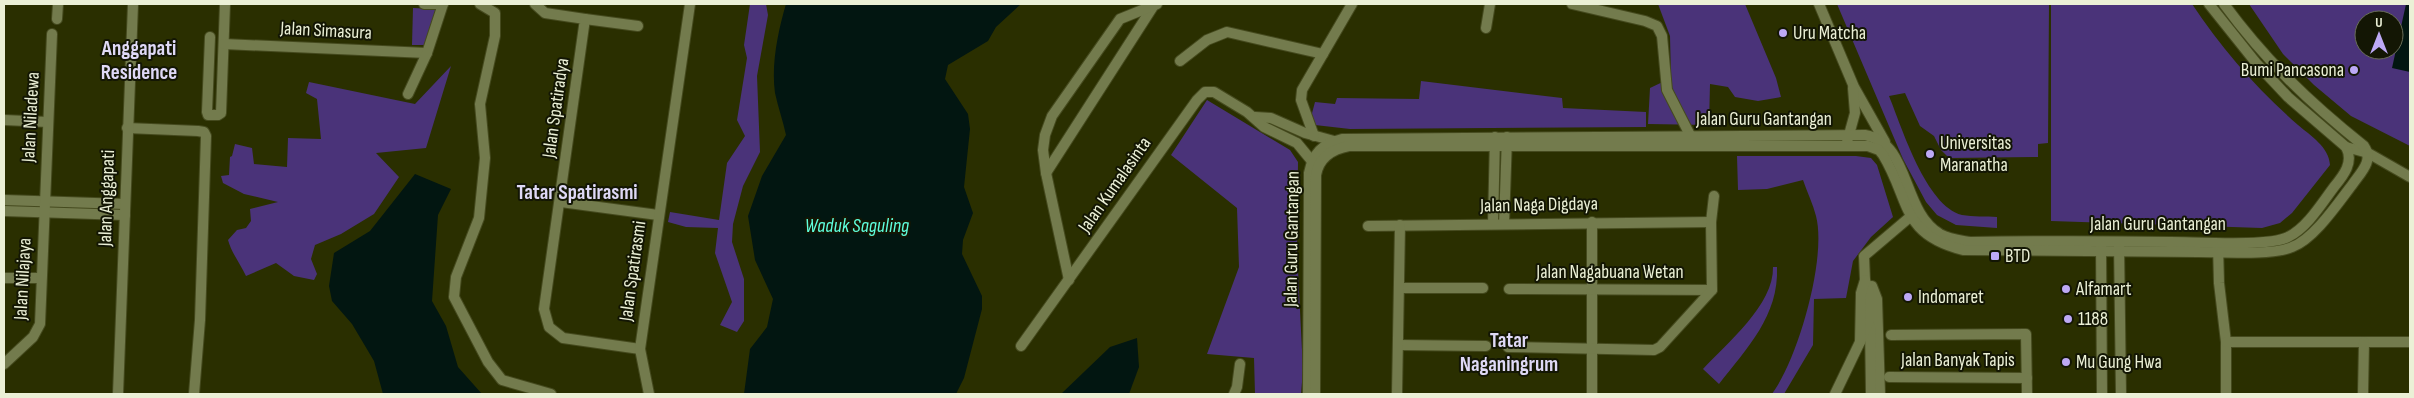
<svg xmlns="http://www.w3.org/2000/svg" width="2414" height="398" viewBox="0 0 2414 398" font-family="'Sofia Sans Condensed',sans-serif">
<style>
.green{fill:#4a3379;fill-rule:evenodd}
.water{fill:#021611}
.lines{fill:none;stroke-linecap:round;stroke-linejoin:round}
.minor-casing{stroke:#454a1e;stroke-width:12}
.tertiary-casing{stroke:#454a1e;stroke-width:12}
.minor{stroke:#737b4d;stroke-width:10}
.tertiary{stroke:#737b4d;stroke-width:10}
.poi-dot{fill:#bda9f5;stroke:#131604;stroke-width:2}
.labels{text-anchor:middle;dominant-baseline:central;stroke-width:4;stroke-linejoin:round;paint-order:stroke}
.street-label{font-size:19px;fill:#ebf0d6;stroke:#131604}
.poi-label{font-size:19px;fill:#ebf0d6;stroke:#131604;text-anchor:start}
.water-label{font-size:20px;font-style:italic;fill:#5fffdd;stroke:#131604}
.quarter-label{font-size:21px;font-weight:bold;fill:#dfd9f6;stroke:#131604}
</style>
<rect width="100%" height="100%" fill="#2a2f00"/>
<g class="green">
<polygon points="750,4 766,4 768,15 757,76 760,152 743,186 733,224 732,242 744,279 744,321 737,332 720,325 732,302 715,253 718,228 686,227 668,222 670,212 719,220 727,163 745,136 737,120 747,58 744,45"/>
<polygon points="1658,4 1745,4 1776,78 1781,97 1758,101 1735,97 1728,87 1710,84 1709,125 1648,124 1650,88 1671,78 1670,36"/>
<path d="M1837 4H2049L2048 143 2038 144V157L1949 158 1941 150 1934 136 1920 126 1905 93 1889 96C1902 128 1926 206 1962 215 1973 217 1986 216 1997 217V228L1956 225 1937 215 1926 202 1903 159Z"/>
<path d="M2051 4H2192C2222 49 2257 89 2298 125 2311 136 2329 147 2330 165L2292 213 2280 223 2262 228 2051 221Z"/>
<path d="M2249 4H2410V146L2351 116 2314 85 2283 54ZM2364 20H2394V50H2364Z"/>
<polygon points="413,8 436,9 425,45 412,45"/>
<path d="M451 66 426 148 376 153 399 177 374 214 341 234 315 245 311 259 317 274 314 280 294 276 276 263 246 276C240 263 232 254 228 240L237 230 246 228 251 221 250 209 278 202 244 194 223 183 221 176 229 175 230 157 232 156 235 144 252 148 254 164 287 167 288 138 321 139 317 99 306 93 309 82 415 104Z"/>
<polygon points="1421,81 1562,98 1563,108 1646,112 1646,127 1350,129 1315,125 1311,117 1315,102 1335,104 1337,98 1419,99"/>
<polygon points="1207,100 1290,150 1298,162 1297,251 1303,370 1301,394 1255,394 1254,358 1207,354 1239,267 1237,208 1171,155"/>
<path d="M1737 156H1856L1871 158 1877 165 1893 217 1871 237 1853 261 1846 298 1814 299 1813 345 1784 394H1772C1798 359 1827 258 1816 216 1813 204 1807 192 1803 180L1767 189 1738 190Z"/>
<path d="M1773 267H1777C1779 316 1747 348 1719 384L1703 369C1727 343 1774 305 1773 267Z"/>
</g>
<g class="water">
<path d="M786 4H1021L996 27 988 41 948 65 945 79 968 114 970 129 964 187 973 213 963 240 962 254 982 296V309L964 378 956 394H744L750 349 767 327 773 299 755 260 748 216 762 176 786 135C783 121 778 107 775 93 771 65 778 31 786 4Z"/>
<polygon points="2406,4 2410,5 2410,72 2392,68"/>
<polygon points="415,174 451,189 438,215 432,301 446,326 458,367 482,394 383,394 374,361 352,324 332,301 329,286 334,253 370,231"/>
<polygon points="1137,338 1139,367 1129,394 1061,394 1110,347"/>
</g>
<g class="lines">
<defs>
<g id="minor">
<polyline points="424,4 443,4"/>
<polyline points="480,4 495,13 495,36 480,104 485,158 479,218 456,277 454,297 488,362 502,380 551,394"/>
<polyline points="535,4 545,13 585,19 544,309 549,327 563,338 640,349"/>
<polyline points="1572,4 1645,21 1657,26 1662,36 1667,90 1691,137"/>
<polyline points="57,19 58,4"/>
<polyline points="585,19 638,26"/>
<polyline points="1486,28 1490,4"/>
<polyline points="210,37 207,112 208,115 218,115 221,113 225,4"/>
<polyline points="224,44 427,53"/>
<polyline points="1180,61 1207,40 1227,32 1323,54"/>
<polyline points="408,94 427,53 443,4"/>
<polyline points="1255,117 1271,118 1305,133 1334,141 1339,144"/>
<polyline points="4,120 48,122"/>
<polyline points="127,128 198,131 204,132 206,136 200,320 194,394"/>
<polyline points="1314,136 1301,100 1302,90 1352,4"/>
<polyline points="2346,147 2368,153 2410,177"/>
<polyline points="1046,173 1154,5"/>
<polyline points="4,200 125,204"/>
<polyline points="561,202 658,215"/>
<polyline points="4,211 125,215"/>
<polyline points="1592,222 1592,394"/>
<polyline points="1493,224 1495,137"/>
<polyline points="1504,224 1507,137"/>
<polyline points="1368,226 1711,222"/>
<polyline points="2101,243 2102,394"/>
<polyline points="2119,244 2121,394"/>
<polyline points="2218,246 2219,283 2226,342 2226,394"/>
<polyline points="4,278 41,278"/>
<polyline points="1069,280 1046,173 1043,150 1045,135 1052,116 1120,19 1157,4"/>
<polyline points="1872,286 1877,299 1880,394"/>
<polyline points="1399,288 1483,288"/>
<polyline points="1509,289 1712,290"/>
<polyline points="1870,325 1871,394"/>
<polyline points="1891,335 2026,334 2027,394"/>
<polyline points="1860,342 1869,321 1869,293 1865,280 1864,256 1910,217"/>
<polyline points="2226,342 2410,342"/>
<polyline points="1398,345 1486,346"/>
<polyline points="1021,346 1197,100 1205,92 1214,92 1247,112 1264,127 1297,143 1311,160 1319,163"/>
<polyline points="1508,347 1654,350 1660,347 1712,290 1711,222 1714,196"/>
<polyline points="4,364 33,337 40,324 52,34"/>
<polyline points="1889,377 2027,378"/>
<polyline points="118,394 133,4"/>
<polyline points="649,394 640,349 690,4"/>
<polyline points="1234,394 1237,387 1240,364"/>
<polyline points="1397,394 1400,225"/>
<polyline points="1835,394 1860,342 1861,293 1865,280"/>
<polyline points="2363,394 2364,342"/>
</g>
<g id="tertiary">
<polyline points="1819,4 1854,87 1885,142"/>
<polyline points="1847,142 1855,113 1853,88"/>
<path d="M1308 394 1309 173C1313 153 1322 144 1342 139L1865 135C1911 143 1901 211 1940 234 1949 239 1959 240 1970 242 2037 241 2104 241 2171 242 2197 242 2268 247 2288 237 2307 228 2322 203 2334 187 2344 175 2354 162 2346 147L2288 97 2257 64 2209 4"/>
<path d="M1315 394 1316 175C1319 157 1333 149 1349 146H1868L1879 150 1883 155C1911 201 1900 234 1963 250 2042 251 2120 252 2198 252 2222 252 2271 256 2292 247 2314 239 2338 203 2352 185 2361 172 2374 161 2364 146 2309 102 2266 61 2224 4"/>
</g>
</defs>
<use href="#minor" class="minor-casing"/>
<use href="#tertiary" class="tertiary-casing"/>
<use href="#minor" class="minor"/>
<use href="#tertiary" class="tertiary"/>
</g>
<g class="poi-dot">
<circle cx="1783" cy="33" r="5"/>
<circle cx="2354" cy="70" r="5"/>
<circle cx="1930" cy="154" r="5"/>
<rect x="1990" y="251" width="10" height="10" rx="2.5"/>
<circle cx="2066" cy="289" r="5"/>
<circle cx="1908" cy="297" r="5"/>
<circle cx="2068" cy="319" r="5"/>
<circle cx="2066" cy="362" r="5"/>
</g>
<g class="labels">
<g class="street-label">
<text transform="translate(326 31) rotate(3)">Jalan Simasura</text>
<text transform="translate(556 108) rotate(-82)">Jalan Spatiradya</text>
<text transform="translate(31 117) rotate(-87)">Jalan Niladewa</text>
<text x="1764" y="119">Jalan Guru Gantangan</text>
<text transform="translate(1115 185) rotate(-55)">Jalan Kumalasinta</text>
<text transform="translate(107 198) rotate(-88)">Jalan Anggapati</text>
<text transform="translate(1539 205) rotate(-1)">Jalan Naga Digdaya</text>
<text x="2158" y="224">Jalan Guru Gantangan</text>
<text transform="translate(1292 239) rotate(-89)">Jalan Guru Gantangan</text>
<text transform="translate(633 271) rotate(-82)">Jalan Spatirasmi</text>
<text x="1610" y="272">Jalan Nagabuana Wetan</text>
<text transform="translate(23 279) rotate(-87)">Jalan Nilajaya</text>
<text x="1958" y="360">Jalan Banyak Tapis</text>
</g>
<g class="poi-label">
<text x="1793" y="33">Uru Matcha</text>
<text x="2344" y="70" text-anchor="end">Bumi Pancasona</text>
<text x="1940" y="143">Universitas<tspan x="1940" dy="22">Maranatha</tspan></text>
<text x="2005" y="256">BTD</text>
<text x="2076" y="289">Alfamart</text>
<text x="1918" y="297">Indomaret</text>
<text x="2078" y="319">1188</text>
<text x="2076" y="362">Mu Gung Hwa</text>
</g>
<g class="water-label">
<text x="857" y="226">Waduk Saguling</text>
</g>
<g class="quarter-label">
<text x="139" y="48">Anggapati<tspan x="139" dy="24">Residence</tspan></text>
<text x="577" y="192">Tatar Spatirasmi</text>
<text x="1509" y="340">Tatar<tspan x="1509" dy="24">Naganingrum</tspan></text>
</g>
</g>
<rect width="2414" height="398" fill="none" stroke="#ebf0d6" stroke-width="10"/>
<g transform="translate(2379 35)"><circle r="24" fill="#131604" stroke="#696d58"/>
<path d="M0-4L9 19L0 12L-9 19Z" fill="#bda9f5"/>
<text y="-8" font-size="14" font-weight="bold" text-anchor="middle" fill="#ebf0d6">U</text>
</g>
</svg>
